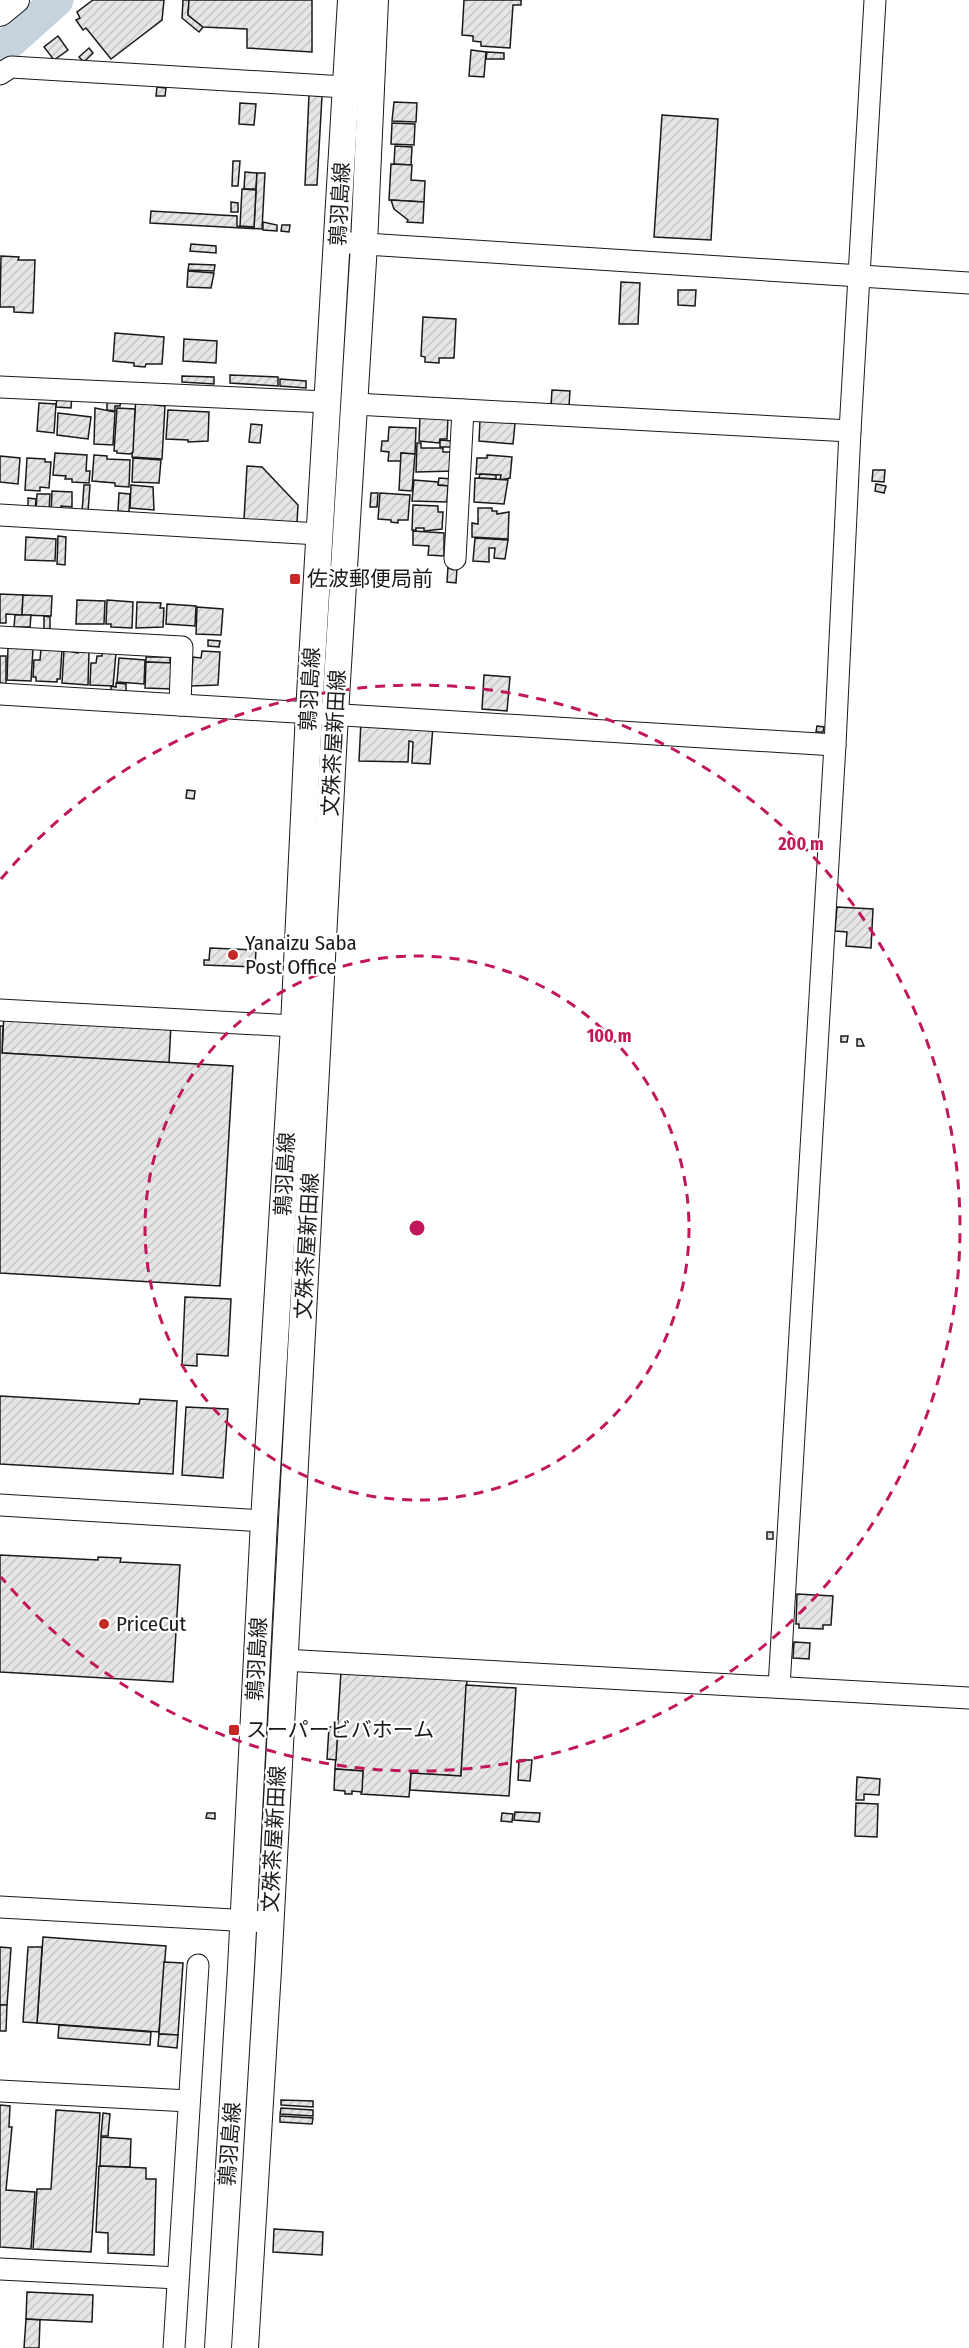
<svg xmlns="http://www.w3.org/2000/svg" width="969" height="2348" viewBox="0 0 969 2348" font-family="'Fira Sans Condensed','Noto Sans JP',sans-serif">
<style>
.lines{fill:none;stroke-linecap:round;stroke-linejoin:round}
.river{stroke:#c6d2dc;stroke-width:33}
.building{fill:url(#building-hatch);stroke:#1a1a1a;stroke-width:1.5}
.minor-casing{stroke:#1a1a1a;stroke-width:23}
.major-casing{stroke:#1a1a1a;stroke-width:28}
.minor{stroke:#fff;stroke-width:21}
.major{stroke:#fff;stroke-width:26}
.ring{fill:none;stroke:#c2185b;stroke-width:3;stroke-dasharray:10 8}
.poi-dot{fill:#c62828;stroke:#fff;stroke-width:2}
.labels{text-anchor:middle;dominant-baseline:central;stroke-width:4.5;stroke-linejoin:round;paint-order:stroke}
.street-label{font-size:21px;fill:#1a1a1a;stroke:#fff}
.poi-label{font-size:21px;fill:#1a1a1a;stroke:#fff;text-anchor:start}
.centre{fill:#c2185b;stroke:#fff;stroke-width:3}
.ring-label{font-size:18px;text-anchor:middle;font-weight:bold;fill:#c2185b;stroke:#fff;stroke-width:4.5;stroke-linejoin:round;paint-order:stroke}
</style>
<defs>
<pattern id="building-hatch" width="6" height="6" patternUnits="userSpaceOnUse" patternTransform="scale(1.5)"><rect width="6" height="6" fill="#e6e6e6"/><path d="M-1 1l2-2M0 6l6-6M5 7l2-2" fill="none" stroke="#c5c5c5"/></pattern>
</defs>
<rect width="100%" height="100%" fill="#fff"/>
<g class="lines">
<polyline class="river" points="0,51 57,0"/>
</g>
<g class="building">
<polygon points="93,0 164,0 162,20 111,59 86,28 83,30 76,20 80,18 77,12"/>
<polygon points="183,0 189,0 188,15 203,27 199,32 182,18"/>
<polygon points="189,0 312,0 312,52 247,48 247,29 203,27 188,15"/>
<polygon points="464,0 521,0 521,5 513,5 510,48 481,46 481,42 473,41 473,36 462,35"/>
<polygon points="58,36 68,50 54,60 44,47"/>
<polygon points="89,48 93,53 84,62 79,57"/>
<polygon points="471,50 486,52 484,77 469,76"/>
<polygon points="487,52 504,53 504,59 486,59"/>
<polygon points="157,87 166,88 165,96 156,96"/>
<polygon points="309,95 322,96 317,185 305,185"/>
<polygon points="394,102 417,103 416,122 392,121"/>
<polygon points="240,103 256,104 254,125 239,124"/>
<polygon points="662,115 718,119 711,240 654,237"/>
<polygon points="392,123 415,124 414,145 391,144"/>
<polygon points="395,146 412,147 411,165 394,164"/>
<polygon points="233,161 240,161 238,186 232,186"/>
<polygon points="391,164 412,165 411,180 425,181 424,202 389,200"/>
<polygon points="245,172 257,173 256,189 244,189"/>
<polygon points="257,173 265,173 262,229 150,223 151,211 237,216 237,226 254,227"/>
<polygon points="242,189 256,190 254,227 240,226"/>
<polygon points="391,200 424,202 423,223 407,222 408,220 394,209"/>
<polygon points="231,202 238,203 238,212 231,212"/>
<polygon points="263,222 277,225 277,231 263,230"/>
<polygon points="282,225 290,225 289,232 281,231"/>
<polygon points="191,244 216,246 216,253 190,251"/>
<polygon points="1,256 19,257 18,260 35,260 33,313 14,312 14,307 0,307"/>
<polygon points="189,264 215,265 214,271 188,270"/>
<polygon points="188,271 214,273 211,288 187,287"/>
<polygon points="621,282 640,283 638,324 619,324"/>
<polygon points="678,290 696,290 695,306 678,305"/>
<polygon points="423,317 456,319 454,358 439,358 439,363 425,362 425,357 421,356"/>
<polygon points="115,333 164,337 162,364 146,364 145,367 134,366 134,363 113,361"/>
<polygon points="184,339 217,341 216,363 183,361"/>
<polygon points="230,375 278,377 278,386 230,383"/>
<polygon points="182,376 214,377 214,384 182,382"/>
<polygon points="280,379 306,381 306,388 280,386"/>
<polygon points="552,390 570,391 569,406 551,405"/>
<polygon points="57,395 72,395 71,408 56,407"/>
<polygon points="136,397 156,398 155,405 165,406 162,459 132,457"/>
<polygon points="107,398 121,398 120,406 115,406 115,411 107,410"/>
<polygon points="39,403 56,404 54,433 37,431"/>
<polygon points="95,408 115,412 113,445 94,444"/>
<polygon points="117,408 135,409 133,452 130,454 117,453 117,451 114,451"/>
<polygon points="168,410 209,412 208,441 188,442 188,440 166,439"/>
<polygon points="58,413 91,417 88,439 57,435"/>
<polygon points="420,416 448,417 447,439 440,439 439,443 419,441"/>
<polygon points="480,420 515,423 513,444 479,441"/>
<polygon points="251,424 262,425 260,443 249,442"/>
<polygon points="389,427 416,428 415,454 401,453 401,461 388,461 389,452 381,451 382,441 388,441"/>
<polygon points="440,440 452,441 452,447 440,447"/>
<polygon points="417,443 421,443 421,448 443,448 443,452 455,452 455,471 416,472"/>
<polygon points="55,453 87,455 86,471 90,471 89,483 72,482 72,479 65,479 66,476 53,475"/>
<polygon points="401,453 415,454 412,491 399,490"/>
<polygon points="94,455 107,456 107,459 130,460 129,487 115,486 115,483 92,481"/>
<polygon points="487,455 512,457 510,478 500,480 501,475 476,474 477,458 487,458"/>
<polygon points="0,456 20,458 18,484 0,482"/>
<polygon points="27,458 45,459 45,462 51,462 49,488 40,487 40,491 25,490"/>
<polygon points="133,458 161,460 159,483 132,482"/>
<polygon points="247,466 262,467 298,505 297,523 244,520"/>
<polygon points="873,470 885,470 884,482 872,481"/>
<polygon points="480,474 496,475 496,479 479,478"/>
<polygon points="439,478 452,479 451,486 438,485"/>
<polygon points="475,478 508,480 504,504 474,502"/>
<polygon points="414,480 438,482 438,485 448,486 447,502 412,501"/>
<polygon points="876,484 886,486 884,493 875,491"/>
<polygon points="84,485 90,485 88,512 82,512"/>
<polygon points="131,485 153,487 154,510 130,508"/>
<polygon points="52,491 72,492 72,507 61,506 61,514 51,514"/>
<polygon points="119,493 130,494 129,512 118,511"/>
<polygon points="371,493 378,493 377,507 370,507"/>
<polygon points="380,493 410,495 408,520 398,520 398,523 391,522 391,520 378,519"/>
<polygon points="37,494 50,494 49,511 36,510"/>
<polygon points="28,498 36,499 35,512 28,512"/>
<polygon points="413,505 438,506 438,512 443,512 442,529 424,531 424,528 416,528 416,530 412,530"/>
<polygon points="478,508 492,508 492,511 497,511 497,514 509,512 508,539 472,537 472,523 478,524"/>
<polygon points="413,531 444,533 444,556 428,555 429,546 413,545"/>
<polygon points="58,536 66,537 65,565 57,564"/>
<polygon points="26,537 56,539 55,561 25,560"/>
<polygon points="475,538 508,540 505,559 494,558 495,548 489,548 489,562 473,561"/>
<polygon points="448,567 457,568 456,583 447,582"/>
<polygon points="0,594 23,595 22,615 6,614 6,623 0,623"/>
<polygon points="23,595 52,596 51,616 22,615"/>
<polygon points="77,600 105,601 104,624 76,624"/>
<polygon points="107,600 133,602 132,628 111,627 111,624 106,624"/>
<polygon points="137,602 161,603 160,608 164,608 163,627 136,628"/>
<polygon points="167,604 196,606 195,626 166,624"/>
<polygon points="197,607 223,609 221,635 196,634"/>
<polygon points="15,615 31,615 30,627 14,627"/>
<polygon points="44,616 50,617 50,629 44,629"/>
<polygon points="208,640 220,641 219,647 208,646"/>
<polygon points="8,647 33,649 31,681 7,680"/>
<polygon points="41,649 62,650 60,679 57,679 57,682 36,681 36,677 33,677 34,660 40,660"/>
<polygon points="64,650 78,653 78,651 89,652 88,685 62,683"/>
<polygon points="202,651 220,652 218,685 191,686 193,657 201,658"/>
<polygon points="102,653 116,653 113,686 90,685 91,663 96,663 97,656 102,656"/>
<polygon points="0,656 6,656 6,684 0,683"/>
<polygon points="146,657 170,657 170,663 146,662"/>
<polygon points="119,658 145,660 144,684 117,682"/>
<polygon points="146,662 173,663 172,689 145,688"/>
<polygon points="484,675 510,677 507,711 482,709"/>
<polygon points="116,683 126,684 126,693 111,691 111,686 116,687"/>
<polygon points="361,721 433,726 430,764 412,763 413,742 409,741 408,762 359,761"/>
<polygon points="817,726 824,727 823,732 816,732"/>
<polygon points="187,790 195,791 194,799 186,798"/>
<polygon points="837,907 873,909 871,948 846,946 847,932 835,931"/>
<polygon points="210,948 256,950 255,967 204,965 204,960 209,960"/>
<polygon points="4,1013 171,1024 169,1063 2,1053"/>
<polygon points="0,1026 3,1026 2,1053 233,1066 220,1286 0,1273"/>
<polygon points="841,1036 848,1036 847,1042 841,1042"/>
<polygon points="857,1039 861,1039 864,1046 857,1046"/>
<polygon points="185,1297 231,1299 228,1356 197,1354 197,1366 182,1365"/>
<polygon points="0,1396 139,1404 140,1399 177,1401 173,1474 0,1464"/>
<polygon points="186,1407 228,1409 223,1478 182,1475"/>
<rect x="767" y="1532" width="6" height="7"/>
<polygon points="0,1555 98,1560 98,1557 121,1558 120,1562 180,1565 173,1682 0,1672"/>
<polygon points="797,1594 833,1596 831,1625 823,1625 823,1629 799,1628 799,1624 796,1624"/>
<polygon points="794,1642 810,1643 809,1659 793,1658"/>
<polygon points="341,1671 467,1679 461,1776 411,1773 409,1797 361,1794 363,1771 335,1769"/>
<polygon points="466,1685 516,1688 509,1796 410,1790 411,1773 461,1776"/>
<polygon points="329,1727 338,1727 336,1760 327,1759"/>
<polygon points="519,1760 532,1760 530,1781 518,1780"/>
<polygon points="335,1769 363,1771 362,1792 352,1791 352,1794 345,1794 345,1791 334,1790"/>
<polygon points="857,1777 880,1779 879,1795 864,1794 864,1800 856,1800"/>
<polygon points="856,1803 878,1804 877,1837 855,1836"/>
<polygon points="515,1812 540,1813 539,1822 514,1820"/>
<polygon points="207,1813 215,1813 215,1819 206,1818"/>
<polygon points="502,1813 513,1814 512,1822 501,1821"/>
<polygon points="43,1937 166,1946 159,2032 37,2023"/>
<polygon points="0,1947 11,1948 7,2005 0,2005"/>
<polygon points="28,1947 42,1947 37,2023 23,2022"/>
<polygon points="164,1962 183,1963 178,2035 159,2034"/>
<polygon points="0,2005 7,2005 6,2031 0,2031"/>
<polygon points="59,2025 151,2032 150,2045 58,2038"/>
<polygon points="159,2034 178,2035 177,2048 158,2046"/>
<polygon points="281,2100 313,2101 313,2107 281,2105"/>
<polygon points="0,2105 10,2106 9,2127 12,2127 6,2190 35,2192 31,2249 0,2247"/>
<polygon points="281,2108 313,2110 313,2116 280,2114"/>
<polygon points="56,2110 100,2113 91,2252 33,2249 37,2189 51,2189"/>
<polygon points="103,2113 110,2114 108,2136 101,2136"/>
<polygon points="280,2116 313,2118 312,2124 280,2122"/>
<polygon points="101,2137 131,2139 130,2167 100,2166"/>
<polygon points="99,2166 146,2168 146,2179 156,2179 154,2255 108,2253 108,2233 96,2232"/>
<polygon points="274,2229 323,2232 322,2255 273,2252"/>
<polygon points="27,2292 93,2295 92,2322 26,2319"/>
<polygon points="26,2319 40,2320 39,2348 24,2348"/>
</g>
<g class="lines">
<defs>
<g id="minor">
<polyline points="0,74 11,67 345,87"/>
<polyline points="350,243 969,283"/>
<polyline points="0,387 327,402"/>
<polyline points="355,404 850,431"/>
<polyline points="0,515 319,534"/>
<polyline points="455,559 463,410"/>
<polyline points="0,637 182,647 180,705"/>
<polyline points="0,694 835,745"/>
<polyline points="0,1010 294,1026"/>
<polyline points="0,1505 264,1521"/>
<polyline points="283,1660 969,1698"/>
<polyline points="779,1687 835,745 850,431 875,0"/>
<polyline points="0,1907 269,1922"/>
<polyline points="0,2091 189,2101"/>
<polyline points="0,2269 178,2278"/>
<polyline points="174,2348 198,1965"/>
</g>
<g id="major">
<polyline points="0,13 16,0"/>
<polyline points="218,2348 241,1968 264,1521 294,1026 309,712 351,0"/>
<polyline points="245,2348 268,1970 335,714 364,244 375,0"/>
</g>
</defs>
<use href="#minor" class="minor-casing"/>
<use href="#major" class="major-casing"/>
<use href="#minor" class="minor"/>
<use href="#major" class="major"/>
</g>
<g class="ring">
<circle cx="417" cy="1228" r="272"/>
<path d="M1 879A543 543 0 1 1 1 1577"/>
</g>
<g class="poi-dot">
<rect x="289" y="573" width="12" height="12" rx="3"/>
<circle cx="233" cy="955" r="6"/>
<circle cx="104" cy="1624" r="6"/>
<rect x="228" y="1724" width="12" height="12" rx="3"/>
</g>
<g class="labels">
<g class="street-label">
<text transform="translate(340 204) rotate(-87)">鶉羽島線</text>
<text transform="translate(310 689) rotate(-87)">鶉羽島線</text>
<text transform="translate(334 743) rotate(-87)">文殊茶屋新田線</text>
<text transform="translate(285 1174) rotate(-87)">鶉羽島線</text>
<text transform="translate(307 1246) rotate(-87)">文殊茶屋新田線</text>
<text transform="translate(257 1659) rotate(-87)">鶉羽島線</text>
<text transform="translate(274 1839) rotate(-87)">文殊茶屋新田線</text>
<text transform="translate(230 2144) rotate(-86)">鶉羽島線</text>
</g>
<g class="poi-label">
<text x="307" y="579">佐波郵便局前</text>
<text x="245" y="943">Yanaizu Saba<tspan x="245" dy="24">Post Office</tspan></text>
<text x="116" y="1624">PriceCut</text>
<text x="246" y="1730">スーパービバホーム</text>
</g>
</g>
<circle cx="417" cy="1228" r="9" class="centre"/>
<g class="ring-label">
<text x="801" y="850">200 m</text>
<text x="609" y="1042">100 m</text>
</g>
</svg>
